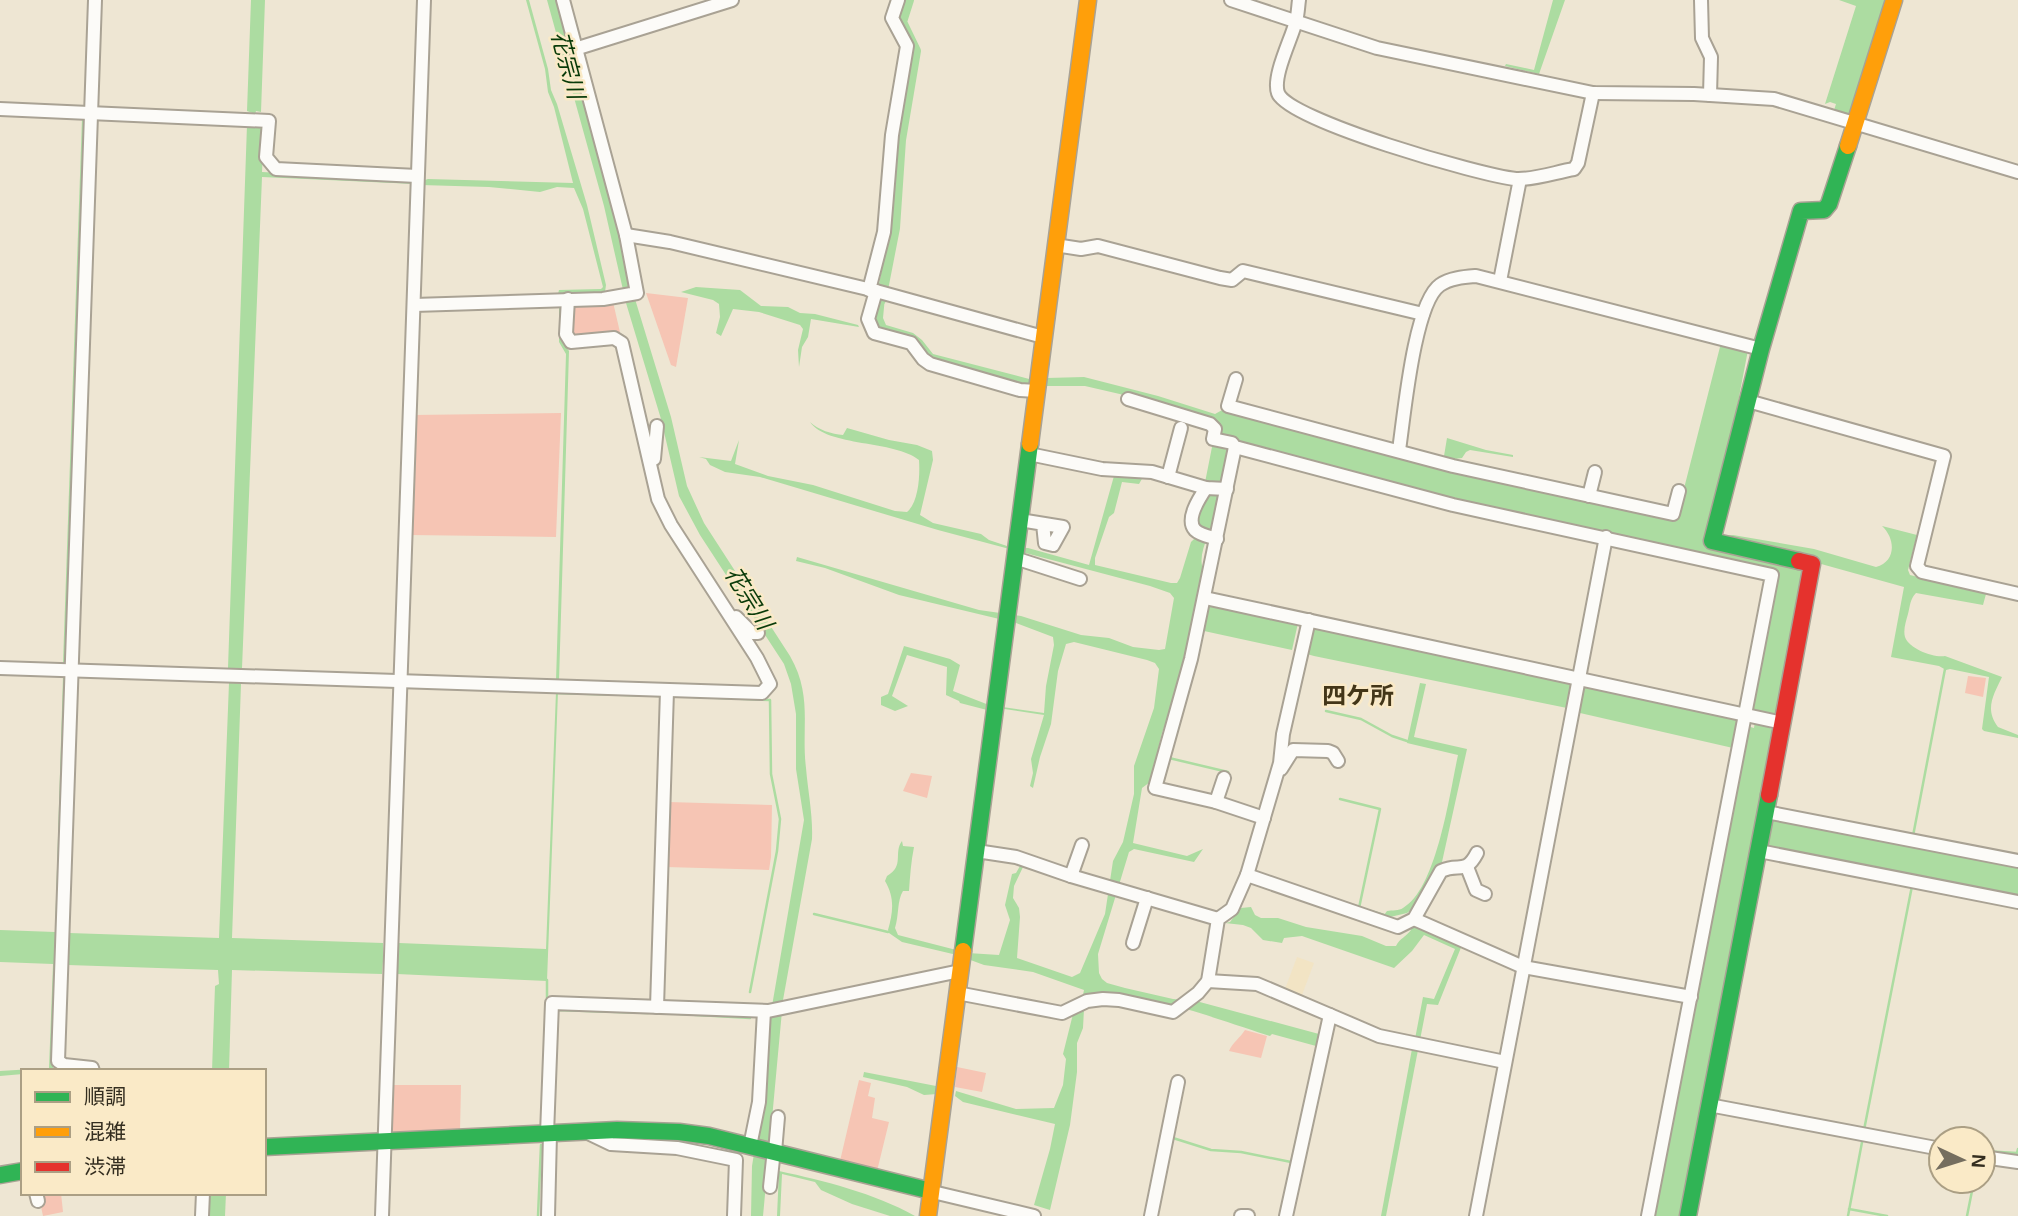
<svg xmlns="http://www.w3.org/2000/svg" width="2018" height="1216" viewBox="0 0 2018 1216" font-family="Arial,'Noto Sans JP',sans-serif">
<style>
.built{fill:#f2e4c4}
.green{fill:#f6c5b4}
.water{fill:#acdca1}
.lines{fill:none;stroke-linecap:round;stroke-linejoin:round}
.stream{stroke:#acdca1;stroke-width:2.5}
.canal{stroke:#acdca1;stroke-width:10}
.street-casing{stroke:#a9a294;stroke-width:16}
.fast-casing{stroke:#a9a294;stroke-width:19}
.slow-casing{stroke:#a9a294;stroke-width:19}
.jam-casing{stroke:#a9a294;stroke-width:19}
.street{stroke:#fcfbf8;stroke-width:12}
.fast{stroke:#30b455;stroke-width:16}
.slow{stroke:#ff9f0a;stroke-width:16}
.jam{stroke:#e5322d;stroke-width:16}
.labels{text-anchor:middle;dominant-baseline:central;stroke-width:5;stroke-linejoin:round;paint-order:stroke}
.water-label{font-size:23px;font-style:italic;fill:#093b09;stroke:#faeac7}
.quarter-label{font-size:24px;font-weight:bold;fill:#433618;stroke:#faeac7}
</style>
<rect width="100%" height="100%" fill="#eee6d3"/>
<polygon class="built" points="1297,957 1314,963 1302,995 1285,989"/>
<g class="green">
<polygon points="646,293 688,298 676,367 671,365"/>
<polygon points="613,302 622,341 573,339 569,333 571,303"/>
<polygon points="561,413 556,537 409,535 413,415"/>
<polygon points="1968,676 1986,678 1983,697 1965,693"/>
<polygon points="911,773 932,776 927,798 903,791"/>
<polygon points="668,802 772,805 771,857 769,870 666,867"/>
<path d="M1245 1030 1267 1036 1261 1058 1229 1051C1233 1042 1240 1038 1245 1030Z"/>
<polygon points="957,1067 986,1073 982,1092 955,1087"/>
<polygon points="859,1080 871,1083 868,1096 875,1098 872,1118 889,1122 877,1171 840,1161"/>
<polygon points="391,1085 461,1085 460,1132 390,1134"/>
<polygon points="38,1193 61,1193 63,1212 43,1216"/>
</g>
<g class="water">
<polygon points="251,0 265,0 261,112 256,111 255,114 247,111"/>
<polygon points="526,0 529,0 548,69 551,90 557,104 587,205 606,285 605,292 571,292 558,294 559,290 601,289 603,287 583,209 574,188 557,187 540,192 489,187 421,185 422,181 428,179 573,183 554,107 548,92 545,69"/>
<path d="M547 0H558L603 159 635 299 671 417 687 486 704 523 790 656C813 696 801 727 806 768 808 792 813 815 812 839L783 1000 763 1216H751L752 1166 766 1080 772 1006 804 820 796 769V714L791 684 784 664 700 535 679 496 661 419 626 303 604 206Z"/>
<polygon points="1553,0 1565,0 1539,74 1505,66 1506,64 1534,70"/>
<polygon points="1839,0 1890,0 1860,109 1851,107 1845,128 1830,123 1836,104 1830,102 1825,104 1856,6"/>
<polygon points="82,118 85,118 65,663 63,663"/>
<polygon points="247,125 264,127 262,172 415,180 415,184 262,177 242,668 238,669 236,683 241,684 232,938 383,943 383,957 398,957 399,943 546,949 556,692 558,692 547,981 397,974 397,961 383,961 382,974 232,970 229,1071 212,1071 215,986 219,984 218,970 68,965 68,951 55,949 53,1068 68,1071 23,1071 23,1074 0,1076 0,1071 49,1068 53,964 0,962 0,930 55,932 63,676 66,676 57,935 55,936 55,946 69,946 69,933 219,938 229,683 233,682 233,669 228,668"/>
<polygon points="696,287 740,290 761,306 788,307 800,313 815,314 858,325 859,327 811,319 808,337 802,347 799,367 798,350 803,329 800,325 759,312 733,309 721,336 716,333 720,317 719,304 713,300 681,292"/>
<polygon points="879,296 885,297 883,318 886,325 913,333 922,340 933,354 1033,380 1032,387 930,361 876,330 873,311"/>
<polygon points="559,303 562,303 561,336 562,342 569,351 559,681 556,681 566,354 559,342"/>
<polygon points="1721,343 1748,350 1730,444 1705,542 1805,564 1780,716 1773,716 1770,728 1776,732 1681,1216 1652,1216 1747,726 1754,728 1756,713 1751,712 1776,571 1654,542 1651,544 1476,505 1221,439 1218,428 1137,398 1085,386 1046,386 1047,378 1084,377 1158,396 1215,414 1224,409 1517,485 1676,520"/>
<path d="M810 422C818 430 832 434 843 435L847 428 889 440 917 445 932 451 933 460 920 515 933 523 981 534 989 540 1010 547 1028 548 1089 565 1114 476 1116 474 1143 477 1139 484 1122 482 1114 513 1109 517 1095 558V565L1171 583H1177L1180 578 1191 542 1197 536 1196 528 1212 447 1223 444 1222 448 1229 451 1222 481 1217 486C1228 512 1192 549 1204 571L1178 688 1162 733 1150 782 1142 788 1133 843 1187 856 1203 849 1194 862 1134 849 1129 852 1098 954 1099 973 1102 979 1107 983 1125 988 1173 999 1196 1001 1319 1034 1316 1046 1272 1034 1270 1036C1231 1024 1125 984 1089 995L1084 1009 1083 1028 1077 1043V1072L1070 1125 1050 1210 1034 1205 1050 1149 1055 1124 963 1102 955 1096 956 1091 1016 1109 1054 1108 1063 1085 1066 1059 1063 1054 1073 1014H1079L1084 990 1033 972 984 965 957 955 902 942 889 933 888 930C893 912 895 898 885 881L887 876C905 866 893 853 902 841L903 846 914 847C911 862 910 876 909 891H903C897 900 899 916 895 928L898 935 968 953 999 955 1010 920 1005 905 1012 874 1016 873 1020 866 1023 867 1014 886 1013 898 1019 908 1020 917 1017 958 1072 977 1080 973 1105 914 1113 861 1123 842 1134 794V766L1154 708 1159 669 1155 663 1147 660 1074 642 1066 644 1058 671 1051 724 1040 757 1033 788 1030 786 1033 773 1031 759 1044 715 991 707 987 710 960 703 959 701 946 695 947 667 907 655 892 696 908 706 895 711 881 705V697L888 694 904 646 950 659 960 665 953 691 989 705 1044 713 1046 686 1054 645 1053 637 1016 623 899 595 825 568 796 561 797 557 979 610 1021 616 1081 635 1109 638 1133 647 1159 650 1165 649 1174 598 1170 593 1150 586 938 530 760 477 725 472 710 465 706 459 699 457 731 461 739 440 735 464 768 476 813 485 895 511 907 512C919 502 920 474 919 460 895 440 827 447 810 422Z"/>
<polygon points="1447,438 1486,450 1513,455 1513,457 1470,450 1466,452 1462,458 1454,459 1451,462 1450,458 1444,456"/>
<path d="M1882 526 1917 535 1908 570 1910 575 1986 594 1983 605 1916 593C1910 599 1910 606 1908 614 1906 621 1903 630 1905 637 1909 649 1934 658 1945 656L2002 677C1994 694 1984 709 1998 727L2018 735V738L1984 731 1982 729 1989 677 1950 669 1946 670 1939 666 1891 657 1904 587 1721 536 1733 535 1814 549 1876 567C1896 562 1896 539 1882 526Z"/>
<polygon points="1210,604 1298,623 1292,650 1204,631 1208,606"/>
<polygon points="1314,627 1569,683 1572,688 1567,708 1314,656 1307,654"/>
<path d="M1420 683 1426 684 1414 737 1467 749 1442 862 1416 906 1407 913 1386 918 1384 915 1387 911C1392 910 1399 911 1403 908 1437 889 1450 791 1458 755L1407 743Z"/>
<polygon points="1588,685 1738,720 1733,748 1580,713 1578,710 1584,686"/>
<polygon points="1771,817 2018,867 2018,896 1765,848"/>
<path d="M1251 907 1255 915 1261 918H1278L1306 927 1362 936 1386 946H1396C1400 938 1406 937 1411 930L1409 928 1414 924 1425 931 1462 945 1438 1005 1427 1004 1420 1040 1415 1039 1423 997 1434 999 1455 949 1424 935 1412 951 1394 968 1302 936 1284 938 1282 943 1263 940 1251 928 1243 925 1225 923 1230 922 1241 908Z"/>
<polygon points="1412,1049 1418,1050 1386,1216 1381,1216"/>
<polygon points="864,1072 936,1086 939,1088 937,1094 924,1095 907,1087 863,1077"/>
<path d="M779 1171C825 1181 874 1193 915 1216H890L852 1204 821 1190 815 1182 782 1174 780 1216H777Z"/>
<polygon points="208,1193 226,1193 225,1216 207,1216"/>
</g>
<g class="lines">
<g class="stream">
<polyline points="557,693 662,696"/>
<polyline points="672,696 770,700 771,774 780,819 777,851 750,992"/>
<polyline points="1326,711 1361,719 1392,736 1407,741"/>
<polyline points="1169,758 1228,772"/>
<polyline points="1340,799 1380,809 1359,908"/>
<polyline points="1913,836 1945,669"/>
<polyline points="1367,910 1384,915"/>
<polyline points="814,914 888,932"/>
<polyline points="547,980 547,1010"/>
<polyline points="557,1010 648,1013"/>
<polyline points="680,1014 750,1018"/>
<polyline points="1864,1130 1912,886"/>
<polyline points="1173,1138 1211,1150 1241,1152 1291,1162"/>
<polyline points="1983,1151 2017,1153 2018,1149"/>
<polyline points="1289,1172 1296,1141"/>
<polyline points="1849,1209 1887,1216"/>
<polyline points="538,1216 541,1145"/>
<polyline points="1848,1216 1863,1137"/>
<polyline points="1967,1216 1974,1181"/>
</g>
<polyline class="canal" points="881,300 895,228 901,140 916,51 902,22 909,0"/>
<defs>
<g id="street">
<polyline points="1231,0 1377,48 1593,93 1694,94 1774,99 2018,172"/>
<path d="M1299 0C1298 7 1298 14 1296 21 1292 38 1272 76 1278 93 1287 120 1482 176 1516 179 1534 180 1556 172 1574 169L1578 163 1593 93"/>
<polyline points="1701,0 1702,38 1711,57 1710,95"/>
<polyline points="575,49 732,0"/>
<polyline points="0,109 269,121 266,157 276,169 417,176"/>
<polyline points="626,235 670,242 876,291 1043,337"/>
<polyline points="1055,245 1081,249 1098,246 1220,278 1232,280 1243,271 1423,314"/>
<polyline points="1500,281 1520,179"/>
<polyline points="869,290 884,232 892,135 907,46 892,18 898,0"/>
<polyline points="876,291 868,319 874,333 911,343 923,359 930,364 1020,390 1036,391"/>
<polyline points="414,305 603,299 637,293 626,235 563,0"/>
<polyline points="1236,379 1228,406 1453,466 1673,514 1679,491"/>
<polyline points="1128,399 1210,424 1215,429 1213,439 1232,443 1235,447 1453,505 1772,575 1648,1216"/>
<polyline points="1748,401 1944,456 1917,566 1922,572 2018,594"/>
<polyline points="1235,447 1191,659 1155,788 1216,802 1264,818"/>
<path d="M1399 450C1404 417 1414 303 1440 285 1450 278 1464 277 1476 276L1757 348"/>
<polyline points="1034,455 1102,469 1152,472 1206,488 1227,489"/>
<polyline points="654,459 657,426"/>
<polyline points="1168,477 1181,428"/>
<path d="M1206 488C1200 497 1185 519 1195 530 1200 535 1211 537 1217 539"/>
<polyline points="1589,496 1595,472"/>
<polyline points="1020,521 1026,521 1063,527 1053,545 1045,543 1043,524"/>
<polyline points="1021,560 1080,579"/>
<polyline points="1205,598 1783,723"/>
<polyline points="736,617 752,633 758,633"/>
<polyline points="0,668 762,693 770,684 757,658 671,525 658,499 622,343 614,338 571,342 566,334 568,299"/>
<polyline points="1281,769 1293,750 1328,751 1333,753 1338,761"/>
<polyline points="1216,802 1224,778"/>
<polyline points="1766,812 2018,861"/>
<polyline points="1759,851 2018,902"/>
<polyline points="975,856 983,852 1016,857 1071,876 1218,919"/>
<polyline points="1467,867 1476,890 1485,894"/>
<polyline points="1247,875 1280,763 1283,734 1309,620"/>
<polyline points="1071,876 1082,845"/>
<polyline points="1414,919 1523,967 1691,997"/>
<polyline points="1133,943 1147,898"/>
<polyline points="1208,981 1257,984 1330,1015"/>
<path d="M957 993 1062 1013 1087 1001 1103 999 1119 1000 1173 1012 1198 993 1208 981 1218 919 1232 909 1247 875 1398 927 1414 919 1441 871C1459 862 1465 876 1477 853"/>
<polyline points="657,1007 667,691"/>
<polyline points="93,1071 92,1068 64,1065 58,1061 95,0"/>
<polyline points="1709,1105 1941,1149"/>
<polyline points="586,1132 611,1144 677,1148 736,1160 734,1216"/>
<polyline points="547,1134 552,1003 768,1011 960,971"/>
<polyline points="750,1146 759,1102 764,1011"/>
<polyline points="775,1152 778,1117"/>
<polyline points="1983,1157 2018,1162"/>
<polyline points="770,1187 773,1159"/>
<polyline points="36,1193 38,1201"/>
<polyline points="937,1193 1034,1216"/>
<polyline points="202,1216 203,1193"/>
<polyline points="382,1216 424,0"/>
<polyline points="548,1216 550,1134"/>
<polyline points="1151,1216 1178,1082"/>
<polyline points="1241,1216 1248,1216"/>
<polyline points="1286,1216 1330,1015 1379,1036 1505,1062"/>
<polyline points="1476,1216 1606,537"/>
</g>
<g id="fast">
<polyline points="1799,561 1712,541 1761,349 1801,211 1824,210 1829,204 1848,146"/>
<polyline points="963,951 1030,444"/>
<polyline points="264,1147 617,1130 679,1132 709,1136 931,1191"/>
<polyline points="0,1175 23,1171"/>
<polyline points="1688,1216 1769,795"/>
</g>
<g id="slow">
<polyline points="1848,146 1894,0"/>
<polyline points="1030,444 1088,0"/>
<polyline points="928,1216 963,951"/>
</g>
<polyline id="jam" points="1769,795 1812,564 1799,561"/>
</defs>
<use href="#street" class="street-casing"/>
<use href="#fast" class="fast-casing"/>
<use href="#slow" class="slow-casing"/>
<use href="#jam" class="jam-casing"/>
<use href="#street" class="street"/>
<use href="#fast" class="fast"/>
<use href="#slow" class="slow"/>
<use href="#jam" class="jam"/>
</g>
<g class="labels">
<g class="water-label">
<text transform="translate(568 65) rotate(75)">花宗川</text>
<text transform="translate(749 598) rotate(58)">花宗川</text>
</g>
<g class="quarter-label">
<text x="1358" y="695">四ケ所</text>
</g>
</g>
<rect x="21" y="1069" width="245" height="126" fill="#faeac7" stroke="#ab9f84" stroke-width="2"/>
<rect x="35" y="1092" width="35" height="10" fill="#30b455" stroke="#ab9f84" stroke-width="2"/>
<text x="84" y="1104" font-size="21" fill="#342e20">順調</text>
<rect x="35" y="1127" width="35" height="10" fill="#ff9f0a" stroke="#ab9f84" stroke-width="2"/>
<text x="84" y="1139" font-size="21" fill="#342e20">混雑</text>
<rect x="35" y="1162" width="35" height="10" fill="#e5322d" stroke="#ab9f84" stroke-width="2"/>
<text x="84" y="1174" font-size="21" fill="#342e20">渋滞</text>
<g transform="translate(1962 1160) rotate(94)"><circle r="33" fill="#faeac7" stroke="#ab9f84" stroke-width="2"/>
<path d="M0-5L12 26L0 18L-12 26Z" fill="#756e5f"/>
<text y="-10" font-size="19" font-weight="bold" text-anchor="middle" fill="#342e20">N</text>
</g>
</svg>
